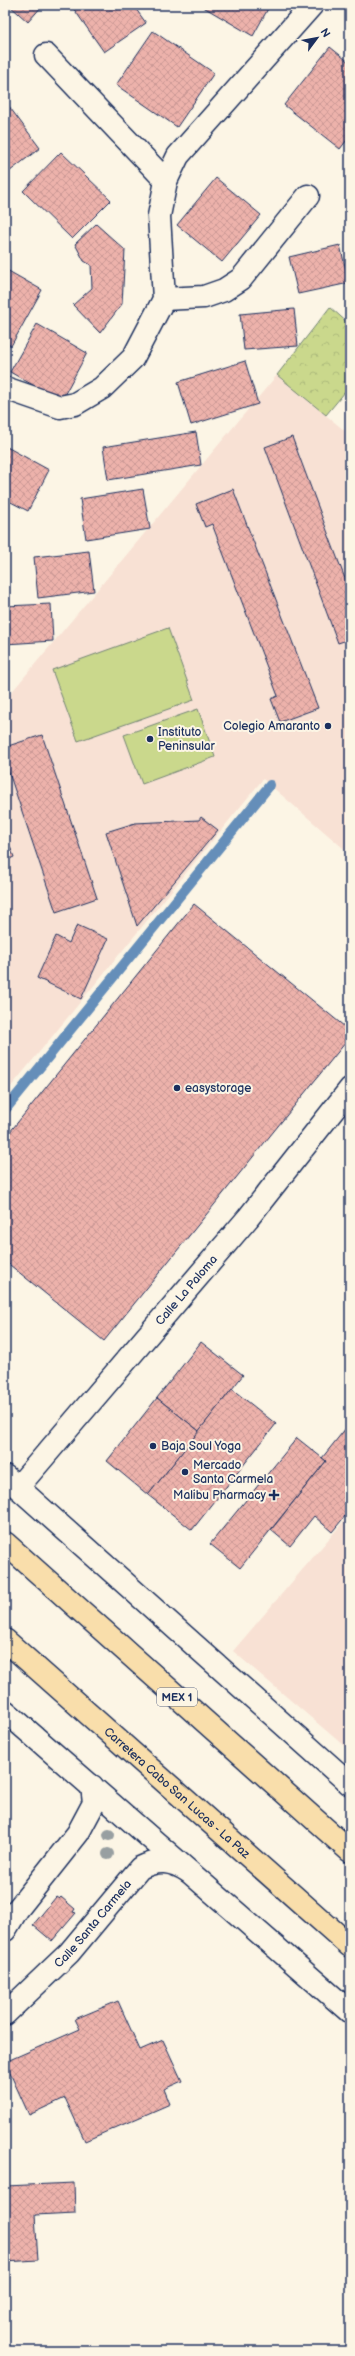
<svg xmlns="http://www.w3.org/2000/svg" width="355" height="2356" viewBox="0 0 355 2356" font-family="'Balsamiq Sans',sans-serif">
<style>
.built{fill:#f8e1d4}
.forest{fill:url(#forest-crowns);stroke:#728475}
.pitch{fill:#cad88c;stroke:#728475}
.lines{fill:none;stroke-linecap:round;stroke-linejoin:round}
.stream{stroke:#658eb9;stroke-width:10}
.building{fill:url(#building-cross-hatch);stroke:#1b2f5e}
.street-casing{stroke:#1b2f5e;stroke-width:25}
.secondary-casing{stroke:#1b2f5e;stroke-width:25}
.highway-casing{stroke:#1b2f5e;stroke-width:25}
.street{stroke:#fcf5e5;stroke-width:22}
.secondary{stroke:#fcf5e5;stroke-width:22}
.highway{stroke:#f9deab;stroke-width:22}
.tree{fill:#989fa1}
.poi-dot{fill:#1b2f5e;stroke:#fcf5e5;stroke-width:1.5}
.labels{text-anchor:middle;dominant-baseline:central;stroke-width:4;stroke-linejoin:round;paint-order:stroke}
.shield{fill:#fcf5e5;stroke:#5e6a86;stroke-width:1}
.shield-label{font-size:11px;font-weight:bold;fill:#1b2f5e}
.poi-label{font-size:12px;fill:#1b2f5e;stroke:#fcf5e5;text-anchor:start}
.street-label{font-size:12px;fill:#1b2f5e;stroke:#fcf5e5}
</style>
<defs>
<pattern id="forest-crowns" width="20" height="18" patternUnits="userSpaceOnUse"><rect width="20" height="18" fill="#cad88c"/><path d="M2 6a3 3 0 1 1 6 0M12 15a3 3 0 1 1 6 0" fill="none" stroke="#adba7b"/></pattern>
<pattern id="building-cross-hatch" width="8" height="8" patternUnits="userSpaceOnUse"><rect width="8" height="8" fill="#edb2ab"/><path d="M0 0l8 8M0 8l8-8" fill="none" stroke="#cb9996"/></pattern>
</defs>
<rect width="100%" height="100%" fill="#fcf5e5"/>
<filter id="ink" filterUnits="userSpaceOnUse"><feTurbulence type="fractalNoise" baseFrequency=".025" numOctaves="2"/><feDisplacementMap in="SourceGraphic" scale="8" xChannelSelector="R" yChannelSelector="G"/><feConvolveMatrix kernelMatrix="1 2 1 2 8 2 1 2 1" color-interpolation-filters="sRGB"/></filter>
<g filter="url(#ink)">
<g class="built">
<polygon points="277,375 350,435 350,854 263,779 5,1094 5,700"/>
<polygon points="350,1514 350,1751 233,1651"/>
</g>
<polygon class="forest" points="330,307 350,325 350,386 326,415 277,375"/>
<g class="pitch">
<polygon points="168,628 194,700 78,741 52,670"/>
<polygon points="198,709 215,757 142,784 124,735"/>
</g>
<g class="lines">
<polyline class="stream" points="5,1110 270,785"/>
</g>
<g class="building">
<polygon points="9,5 43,5 28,22"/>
<polygon points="71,5 133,5 146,23 104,52"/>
<polygon points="200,5 270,5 253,36"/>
<polygon points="153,31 214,73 177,127 116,85"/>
<polygon points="330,47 350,63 350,136 340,149 284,105"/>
<polygon points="5,101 40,148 5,175"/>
<polygon points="61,152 111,200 72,239 23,191"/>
<polygon points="216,178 261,215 222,262 177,225"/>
<polygon points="96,224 125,250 122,304 100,333 73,305 92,288 91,265 84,261 75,244"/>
<polygon points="340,245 349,283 298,294 289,257"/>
<polygon points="5,269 42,290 11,346 5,342"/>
<polygon points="294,309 298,346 244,350 240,314"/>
<polygon points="37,324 87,353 61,401 10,372"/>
<polygon points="245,361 258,404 191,425 178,382"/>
<polygon points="196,432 201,465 108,480 103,447"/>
<polygon points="292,437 350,592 350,639 338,643 265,447"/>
<polygon points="5,446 49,470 28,511 5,499"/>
<polygon points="143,489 150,529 86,539 80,499"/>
<polygon points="233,489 318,708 280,722 271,699 278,696 212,524 205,527 196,504"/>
<polygon points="89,551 94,591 38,598 34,557"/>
<polygon points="51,604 53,641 5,644 5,606"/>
<polygon points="42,735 97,898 56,912 5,761 5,747"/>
<polygon points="201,817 218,830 137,926 106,832 135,823 199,820"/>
<polygon points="5,834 14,857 5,861"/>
<polygon points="194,904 350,1031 350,1037 104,1341 5,1261 5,1138"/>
<polygon points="77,925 108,939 81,999 37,978 56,936 69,943"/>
<polygon points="201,1342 243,1375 199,1431 157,1398"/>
<polygon points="232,1389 276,1424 192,1530 148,1495"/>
<polygon points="157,1398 199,1431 148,1495 107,1461"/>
<polygon points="350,1423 350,1510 332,1532 314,1516 290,1546 271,1530 326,1461 322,1458"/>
<polygon points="297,1438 326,1461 240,1568 210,1544"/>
<polygon points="56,1897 59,1899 61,1897 75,1909 73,1912 76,1913 52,1941 33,1925"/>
<polygon points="118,2001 140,2050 163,2040 182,2081 164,2089 170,2104 85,2141 65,2098 29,2115 5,2062 80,2029 75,2019"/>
<polygon points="74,2183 75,2213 35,2215 38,2260 5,2262 5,2186"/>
</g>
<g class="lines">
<defs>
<g id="street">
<polyline points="46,55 166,181"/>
<polyline points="164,299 204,297 224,290 241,279 308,196"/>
<polyline points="5,388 60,407 75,404 102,388 133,358 164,299 159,216 166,181 178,156 312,5"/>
<path id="s1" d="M18 1487 248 1218 350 1089"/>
<polyline points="5,1930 17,1910 78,1833 94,1803 92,1786"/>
<path id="s2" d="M5 2014 69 1953 140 1868C158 1859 171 1860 188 1871"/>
</g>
<g id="secondary">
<polyline points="5,1476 350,1784"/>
<polyline points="5,1711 350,2012"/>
</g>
<g id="highway">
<polyline points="5,1543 350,1851"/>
<path id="s3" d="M5 1640 350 1946"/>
</g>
</defs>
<use href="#street" class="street-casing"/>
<use href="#secondary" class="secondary-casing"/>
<use href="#highway" class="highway-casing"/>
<use href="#street" class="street"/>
<use href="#secondary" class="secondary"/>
<use href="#highway" class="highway"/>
</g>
<g class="tree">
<circle cx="109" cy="1835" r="6"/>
<circle cx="108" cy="1854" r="6"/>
</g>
</g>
<g class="poi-dot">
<circle cx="328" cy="726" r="4"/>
<circle cx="150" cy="739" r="4"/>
<circle cx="177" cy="1088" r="4"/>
<circle cx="153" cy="1446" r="4"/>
<circle cx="185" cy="1472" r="4"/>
<path d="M272 1489h4v4h4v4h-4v4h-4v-4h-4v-4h4z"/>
</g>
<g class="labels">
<rect class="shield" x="157" y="1688" width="40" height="18" rx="3"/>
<g class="shield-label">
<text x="177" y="1697">MEX 1</text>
</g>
<g class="poi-label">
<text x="320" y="726" text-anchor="end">Colegio Amaranto</text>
<text x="158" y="732">Instituto<tspan x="158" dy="14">Peninsular</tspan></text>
<text x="185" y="1088">easystorage</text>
<text x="161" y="1446">Baja Soul Yoga</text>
<text x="193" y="1465">Mercado<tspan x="193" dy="14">Santa Carmela</tspan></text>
<text x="266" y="1495" text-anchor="end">Malibu Pharmacy</text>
</g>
<g class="street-label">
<text stroke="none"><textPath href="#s1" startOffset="259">Calle La Paloma</textPath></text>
<text stroke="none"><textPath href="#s3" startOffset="230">Carretera Cabo San Lucas - La Paz</textPath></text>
<text stroke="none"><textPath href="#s2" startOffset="126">Calle Santa Carmela</textPath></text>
</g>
</g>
<rect width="355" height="2356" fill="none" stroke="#fcf5e5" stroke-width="20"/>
<rect x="10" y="10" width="335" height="2336" fill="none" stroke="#1b2f5e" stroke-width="1.5" filter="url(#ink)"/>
<g transform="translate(317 38) rotate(58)" stroke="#fcf5e5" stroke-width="3" paint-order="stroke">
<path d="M0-3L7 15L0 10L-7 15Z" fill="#1b2f5e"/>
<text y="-6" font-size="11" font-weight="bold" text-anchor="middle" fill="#1b2f5e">N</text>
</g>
</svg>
